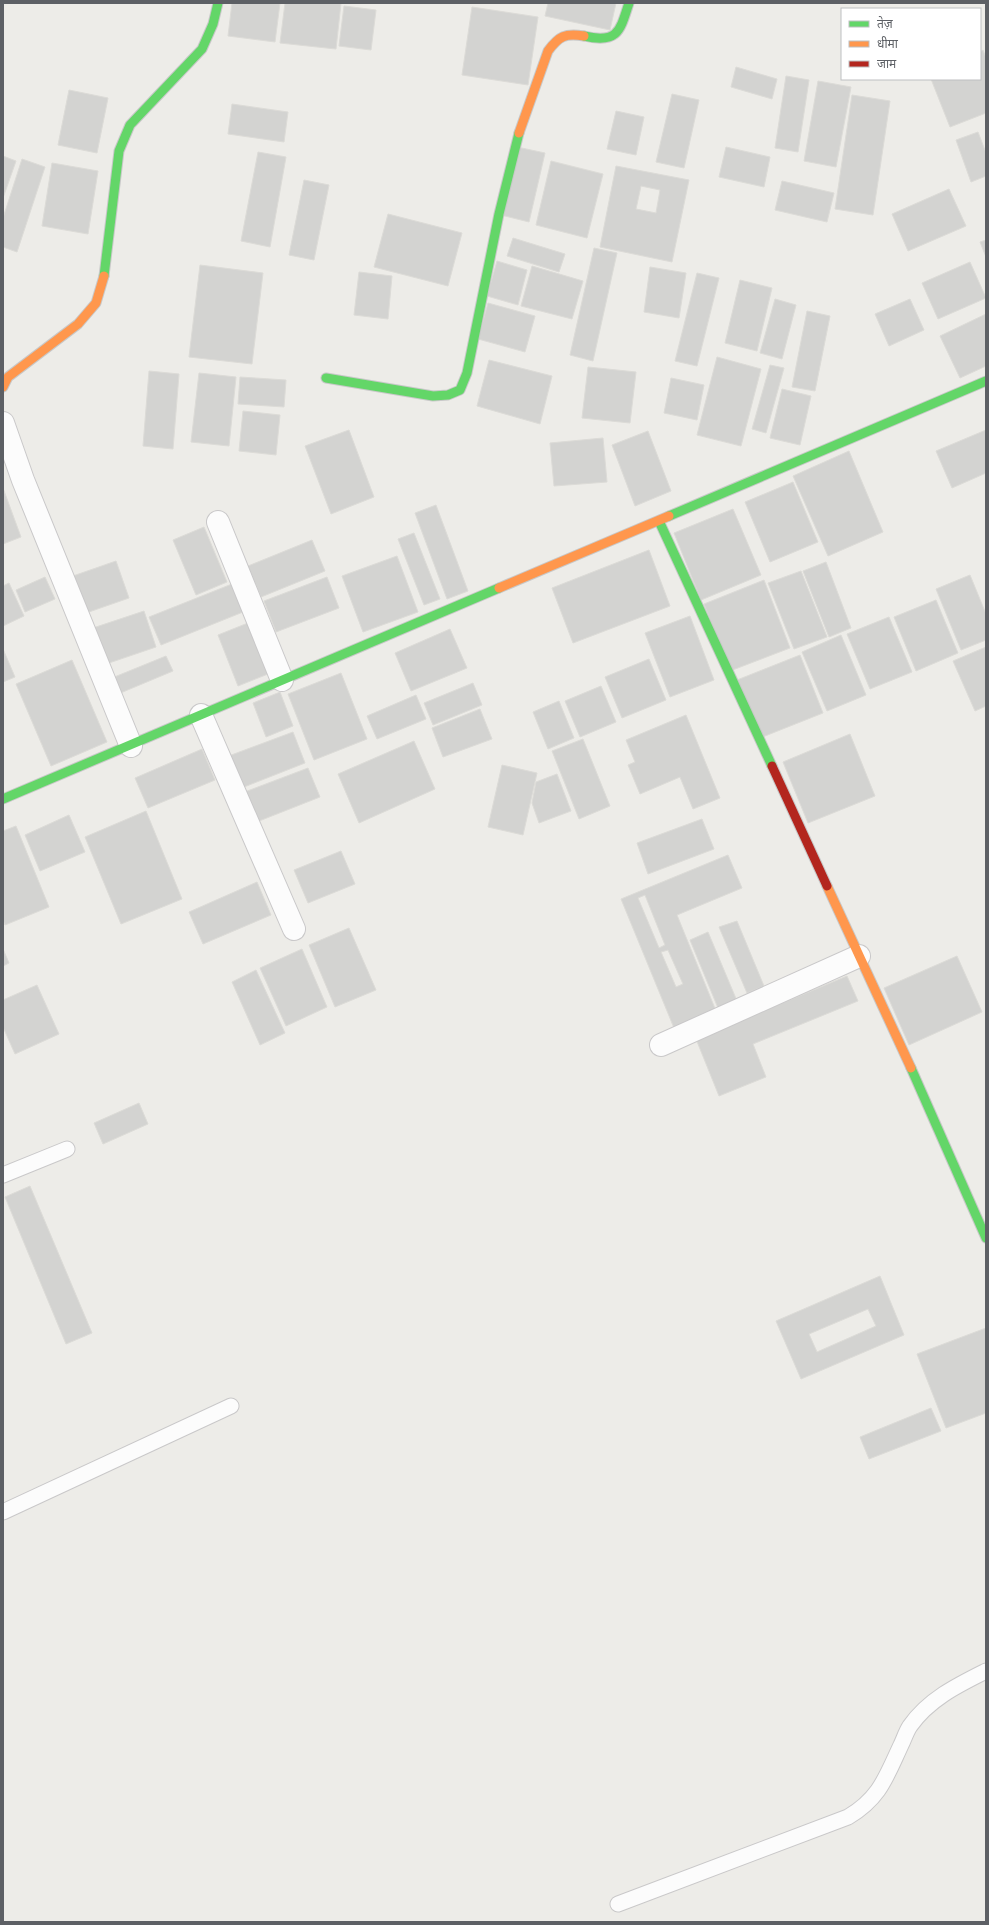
<svg xmlns="http://www.w3.org/2000/svg" width="989" height="1925" viewBox="0 0 989 1925" font-family="'Source Sans 3','Noto Sans Devanagari',sans-serif">
<style>
.building{fill:#d3d3d1;stroke:#dcdbd7;fill-rule:evenodd}
.lines{fill:none;stroke-linecap:round;stroke-linejoin:round}
.lane-casing{stroke:#c9c8c9;stroke-width:17}
.street-casing{stroke:#c9c8c9;stroke-width:24}
.fast-casing{stroke:#c8c8c8;stroke-width:11}
.slow-casing{stroke:#c8c8c8;stroke-width:11}
.jam-casing{stroke:#c8c8c8;stroke-width:11}
.lane{stroke:#fcfcfc;stroke-width:15}
.street{stroke:#fcfcfc;stroke-width:22}
.fast{stroke:#63d668;stroke-width:9}
.slow{stroke:#ff974d;stroke-width:9}
.jam{stroke:#b3261e;stroke-width:9}
</style>
<rect width="100%" height="100%" fill="#edece8"/>
<g class="building">
<polygon points="232,3 280,3 275,42 228,36"/>
<polygon points="285,3 341,3 336,49 280,43"/>
<polygon points="548,3 616,3 610,30 545,16"/>
<polygon points="344,6 376,10 371,50 339,46"/>
<polygon points="472,7 538,17 528,85 462,75"/>
<polygon points="983,50 986,58 986,113 950,127 931,79 980,79 980,52"/>
<polygon points="736,67 777,79 772,99 731,87"/>
<polygon points="786,76 809,80 798,152 775,148"/>
<polygon points="818,81 851,87 836,167 804,161"/>
<polygon points="69,90 108,98 97,153 58,145"/>
<polygon points="672,94 699,100 684,168 656,162"/>
<polygon points="852,95 890,101 873,215 835,209"/>
<polygon points="232,104 288,112 284,142 228,134"/>
<polygon points="616,111 644,117 636,155 607,149"/>
<polygon points="978,132 986,153 986,176 971,182 956,140"/>
<polygon points="517,147 545,153 529,222 501,215"/>
<polygon points="726,147 770,157 764,187 719,177"/>
<polygon points="258,152 286,157 270,247 241,241"/>
<polygon points="3,156 16,161 3,198"/>
<polygon points="22,159 45,167 17,252 3,247 3,218"/>
<polygon points="551,161 603,174 587,238 536,225"/>
<polygon points="52,163 98,171 88,234 42,226"/>
<path d="M616 166 689 180 672 262 600 247ZM641 186 660 190 656 213 636 209Z"/>
<polygon points="304,180 329,185 314,260 289,255"/>
<polygon points="782,181 834,193 827,222 775,210"/>
<polygon points="949,189 966,226 908,251 892,214"/>
<polygon points="388,214 462,233 448,286 374,267"/>
<polygon points="513,238 565,254 559,272 507,256"/>
<polygon points="986,240 986,257 980,242"/>
<polygon points="594,248 617,253 593,361 570,355"/>
<polygon points="497,261 527,270 518,305 487,296"/>
<polygon points="970,262 986,298 938,319 922,283"/>
<polygon points="200,265 263,273 252,364 189,357"/>
<polygon points="532,266 583,281 572,319 521,306"/>
<polygon points="650,267 686,273 679,318 644,312"/>
<polygon points="359,272 392,276 388,319 354,315"/>
<polygon points="697,273 719,278 697,366 675,361"/>
<polygon points="740,280 772,288 757,351 725,343"/>
<polygon points="775,299 796,305 782,359 760,353"/>
<polygon points="910,299 924,330 889,346 875,314"/>
<polygon points="488,303 535,316 525,352 478,339"/>
<polygon points="807,311 830,316 815,391 792,387"/>
<polygon points="986,314 986,366 960,378 940,336"/>
<polygon points="717,357 761,369 741,446 697,435"/>
<polygon points="489,360 552,376 540,424 477,406"/>
<polygon points="770,365 784,368 766,433 752,429"/>
<polygon points="588,367 636,372 630,423 582,418"/>
<polygon points="149,371 179,374 173,449 143,446"/>
<polygon points="199,373 236,377 229,446 191,442"/>
<polygon points="240,377 286,380 284,407 238,404"/>
<polygon points="671,378 704,385 697,420 664,413"/>
<polygon points="782,389 811,396 800,445 770,438"/>
<polygon points="243,411 280,415 276,455 239,451"/>
<polygon points="349,430 374,497 331,514 305,446"/>
<polygon points="986,430 986,473 952,488 936,451"/>
<polygon points="648,431 671,491 635,506 612,445"/>
<polygon points="603,438 607,482 554,486 550,443"/>
<polygon points="849,451 883,532 828,556 793,476"/>
<polygon points="793,482 818,542 770,562 745,502"/>
<polygon points="3,488 21,537 3,544"/>
<polygon points="436,505 468,591 447,599 415,513"/>
<polygon points="733,509 761,575 701,600 674,533"/>
<polygon points="204,527 227,582 196,595 173,540"/>
<polygon points="414,533 440,599 424,605 398,539"/>
<polygon points="312,540 325,571 261,597 248,566"/>
<polygon points="649,550 670,606 573,643 552,588"/>
<polygon points="397,556 418,612 363,632 342,576"/>
<polygon points="116,561 129,598 86,613 73,576"/>
<polygon points="826,562 851,628 829,637 803,571"/>
<polygon points="801,571 827,637 794,649 768,583"/>
<polygon points="970,575 986,614 986,640 961,650 936,589"/>
<polygon points="45,577 55,599 25,612 16,590"/>
<polygon points="327,577 339,608 276,632 264,601"/>
<polygon points="764,580 790,648 730,671 704,604"/>
<polygon points="9,583 24,616 3,626 3,586"/>
<polygon points="232,584 243,612 161,645 149,617"/>
<polygon points="936,600 958,653 916,671 894,617"/>
<polygon points="144,611 156,647 106,664 93,628"/>
<polygon points="690,616 714,680 670,697 645,633"/>
<polygon points="889,617 912,672 870,689 847,634"/>
<polygon points="248,623 268,674 238,686 218,635"/>
<polygon points="450,629 467,668 411,691 395,653"/>
<polygon points="841,635 866,695 827,711 802,652"/>
<polygon points="986,647 986,706 975,711 953,661"/>
<polygon points="3,649 15,677 3,682"/>
<polygon points="800,655 823,713 760,738 737,680"/>
<polygon points="166,656 173,671 118,694 112,678"/>
<polygon points="649,659 666,700 622,718 605,677"/>
<polygon points="72,660 107,742 51,766 16,684"/>
<polygon points="341,673 367,739 314,760 288,694"/>
<polygon points="473,683 482,705 433,725 424,703"/>
<polygon points="601,686 616,722 580,737 565,701"/>
<polygon points="280,692 293,726 266,737 253,703"/>
<polygon points="416,695 426,719 377,739 367,716"/>
<polygon points="559,701 574,738 548,749 533,712"/>
<polygon points="480,709 492,739 443,757 432,728"/>
<polygon points="686,715 720,798 693,809 680,777 640,794 628,765 635,762 626,740"/>
<polygon points="293,732 305,763 239,789 226,757"/>
<polygon points="850,734 875,796 808,823 783,762"/>
<polygon points="583,739 610,806 579,819 552,751"/>
<polygon points="414,741 435,789 359,823 338,774"/>
<polygon points="202,749 215,780 148,808 135,778"/>
<polygon points="502,765 537,773 523,835 488,827"/>
<polygon points="308,768 320,797 254,823 242,793"/>
<polygon points="557,774 571,811 539,823 532,803 536,782"/>
<polygon points="146,811 182,899 121,924 85,837"/>
<polygon points="69,815 85,852 40,871 25,835"/>
<polygon points="702,819 714,849 648,874 637,843"/>
<polygon points="16,826 49,907 5,925 3,920 3,831"/>
<polygon points="341,851 355,884 308,903 294,870"/>
<path d="M728 855 742 888 677 915 716 1011 674 1028 621 899ZM645 895 665 945 659 948 638 898ZM668 950 683 984 676 987 661 952Z"/>
<polygon points="257,882 271,915 203,944 189,912"/>
<polygon points="737,921 764,986 747,993 719,927"/>
<polygon points="349,928 376,990 335,1007 309,945"/>
<polygon points="708,932 737,1001 718,1008 690,940"/>
<polygon points="3,949 9,963 3,966"/>
<polygon points="302,949 327,1007 286,1026 260,968"/>
<polygon points="957,956 982,1012 909,1045 884,988"/>
<polygon points="256,970 285,1033 260,1045 232,982"/>
<polygon points="847,976 858,1001 753,1044 766,1077 719,1096 696,1039"/>
<polygon points="37,985 59,1034 15,1054 3,1027 3,1000"/>
<polygon points="139,1103 148,1124 103,1144 94,1123"/>
<polygon points="30,1186 92,1333 66,1344 5,1197"/>
<path d="M880 1276 904 1335 801 1379 776 1321ZM868 1309 876 1326 817 1352 809 1334Z"/>
<polygon points="986,1328 986,1413 946,1428 917,1354"/>
<polygon points="931,1408 941,1431 869,1459 860,1437"/>
</g>
<g class="lines">
<defs>
<g id="lane">
<polyline points="3,1175 67,1149"/>
<polyline points="3,1512 231,1406"/>
<path d="M618 1904 848 1817C880 1798 886 1777 901 1745 904 1739 906 1732 910 1726 929 1699 958 1685 986 1671"/>
</g>
<g id="street">
<polyline points="3,423 23,480 131,746"/>
<polyline points="218,522 282,680"/>
<polyline points="201,715 294,929"/>
<polyline points="661,1045 859,956"/>
</g>
<g id="fast">
<path d="M584 36C618 44 620 31 629 3"/>
<polyline points="104,276 119,151 130,125 202,49 213,24 218,3"/>
<polyline points="326,378 433,396 448,395 460,390 467,373 499,214 519,133"/>
<polyline points="669,516 986,381"/>
<polyline points="659,521 772,766"/>
<polyline points="3,799 499,588"/>
<polyline points="911,1068 986,1238"/>
</g>
<g id="slow">
<path d="M519 133 548 51C559 36 565 33 584 36"/>
<polyline points="3,387 8,377 78,324 96,303 104,276"/>
<polyline points="499,588 669,516"/>
<polyline points="827,886 911,1068"/>
</g>
<polyline id="jam" points="772,766 827,886"/>
</defs>
<use href="#lane" class="lane-casing"/>
<use href="#street" class="street-casing"/>
<use href="#fast" class="fast-casing"/>
<use href="#slow" class="slow-casing"/>
<use href="#jam" class="jam-casing"/>
<use href="#lane" class="lane"/>
<use href="#street" class="street"/>
<use href="#fast" class="fast"/>
<use href="#slow" class="slow"/>
<use href="#jam" class="jam"/>
</g>
<rect width="989" height="1925" fill="none" stroke="#5d6065" stroke-width="8"/>
<rect x="841" y="8" width="140" height="72" fill="#ffffff" stroke="#bebfc1"/>
<rect x="849" y="21" width="20" height="6" fill="#63d668" stroke="#bebfc1"/>
<text x="877" y="28" font-size="12" fill="#5d6065">तेज़</text>
<rect x="849" y="41" width="20" height="6" fill="#ff974d" stroke="#bebfc1"/>
<text x="877" y="48" font-size="12" fill="#5d6065">धीमा</text>
<rect x="849" y="61" width="20" height="6" fill="#b3261e" stroke="#bebfc1"/>
<text x="877" y="68" font-size="12" fill="#5d6065">जाम</text>
</svg>
